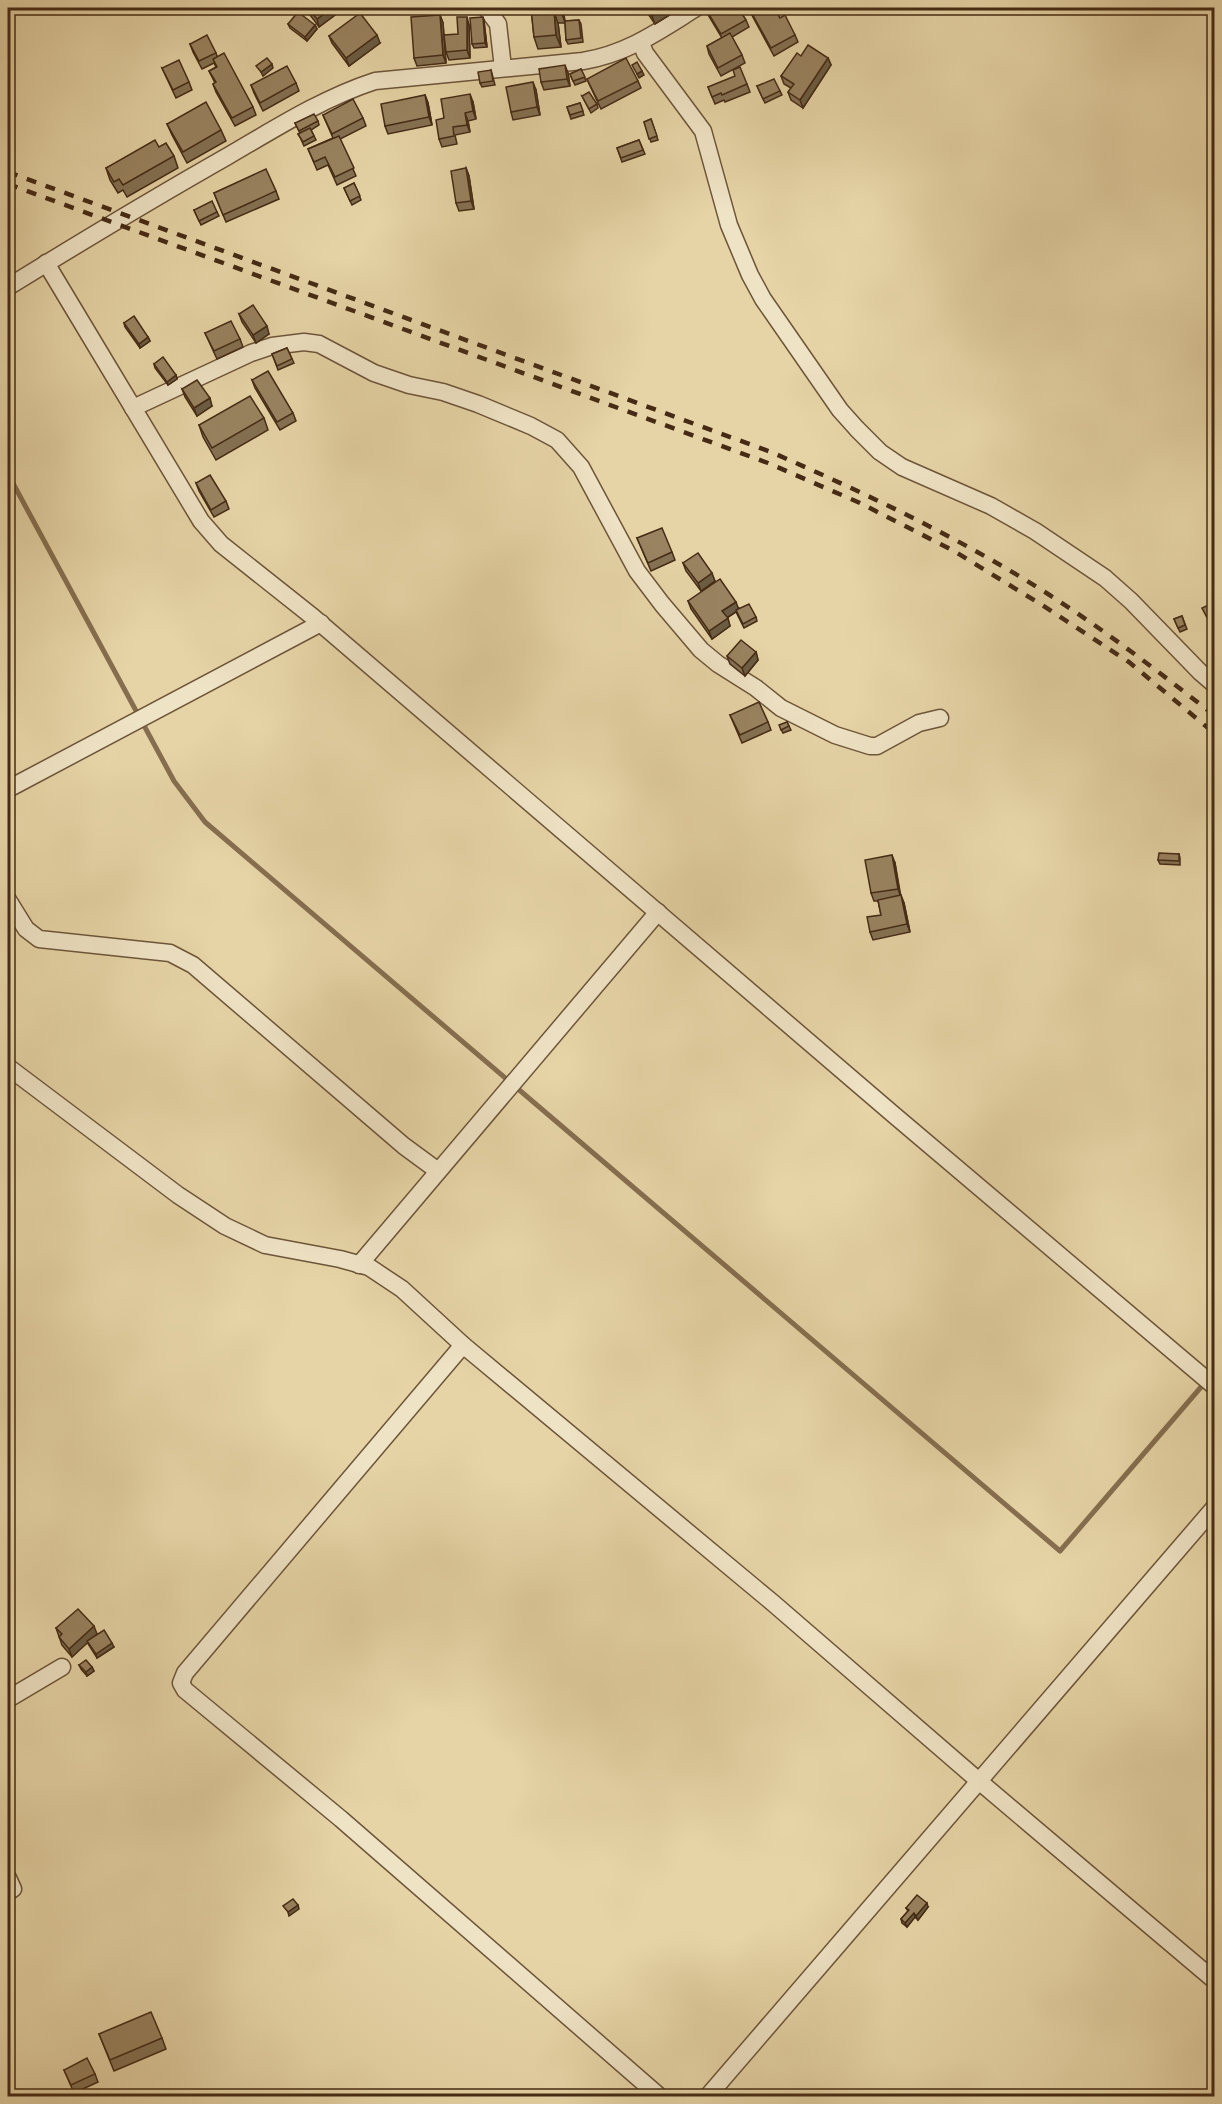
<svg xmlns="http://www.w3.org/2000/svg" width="1222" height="2104" viewBox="0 0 1222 2104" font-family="'Sorts Mill Goudy',serif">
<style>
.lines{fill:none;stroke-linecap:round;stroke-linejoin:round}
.stream{stroke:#856e4f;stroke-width:5}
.minor-casing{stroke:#6d5539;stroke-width:19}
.minor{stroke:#efe3c5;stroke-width:16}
.rail{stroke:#452b15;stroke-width:4.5;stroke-dasharray:10 10;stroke-linecap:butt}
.wall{fill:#847153;stroke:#452b15;stroke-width:1.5}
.shaded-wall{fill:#6b5c43;stroke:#452b15;stroke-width:1.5}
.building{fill:#998360;stroke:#452b15;stroke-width:1.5}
</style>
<rect width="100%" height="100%" fill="#e6d4a6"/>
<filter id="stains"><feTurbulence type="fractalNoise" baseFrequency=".00333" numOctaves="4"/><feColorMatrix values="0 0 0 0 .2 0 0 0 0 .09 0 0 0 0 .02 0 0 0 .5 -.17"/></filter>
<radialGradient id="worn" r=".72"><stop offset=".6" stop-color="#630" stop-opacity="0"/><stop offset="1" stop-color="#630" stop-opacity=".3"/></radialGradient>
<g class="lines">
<polyline class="stream" points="8,474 174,781 205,822 1060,1551 1214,1372"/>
<defs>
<g id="minor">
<polyline points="486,8 498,24 503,68"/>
<polyline points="641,43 645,53 703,131 729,225 750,275 763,299 840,410 857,429 880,452 902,467 991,506 1035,531 1105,578 1131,601 1200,672 1214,684"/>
<polyline points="46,263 201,521 221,544 313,617 894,1115 1214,1386"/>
<path d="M8 287C81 242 154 198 228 156 276 128 323 98 375 81L583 61C627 54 659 31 696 8"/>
<polyline points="133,408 251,353 272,346 304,342 319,344 374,373 409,385 443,392 478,404 531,426 557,440 581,467 637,571 662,604 701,650 718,664 756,688 781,708 835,735 870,746 877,746 919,723 940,718"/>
<polyline points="8,789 321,623"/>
<polyline points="8,900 26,929 39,939 170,953 193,965 404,1146 438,1171"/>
<polyline points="8,1067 178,1195 225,1226 265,1245 340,1259 369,1267 402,1289 463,1345 773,1603 980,1782 1214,1980"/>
<polyline points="359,1265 658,912"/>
<polyline points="463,1345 185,1673 181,1683 185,1690 341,1819 659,2096"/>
<polyline points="8,1699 62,1667"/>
<polyline points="8,1878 13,1889"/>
<polyline points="708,2096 1214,1508"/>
</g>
</defs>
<use href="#minor" class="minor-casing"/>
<use href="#minor" class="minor"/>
<g class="rail">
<path d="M8 172 771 452C867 494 960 538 1048 594 1106 631 1160 673 1214 715"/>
<polyline points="8,184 768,463 860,503 954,551 1042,605 1129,662 1214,733"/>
</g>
</g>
<g class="wall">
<polygon points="305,8 337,8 339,12 319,27"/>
<polygon points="531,8 563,8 565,21 579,20 581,24 583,42 568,44 566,40 565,23 558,23 561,47 538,49 534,37"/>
<polygon points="644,8 681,8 655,24"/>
<polygon points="704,8 738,8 746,20 749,27 732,37 742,55 745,63 721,76 709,54 707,46 722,38"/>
<polygon points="748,8 774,8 780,18 795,35 798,42 774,56"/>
<polygon points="440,15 443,23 446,63 417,66 414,58"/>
<polygon points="484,21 487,47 474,48 472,44"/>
<polygon points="288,24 315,25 317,29 307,41 290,28"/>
<polygon points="469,25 470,58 449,60 446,52 458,34"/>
<polygon points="329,36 380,43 349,66 332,43"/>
<polygon points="190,44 216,53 217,56 253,107 256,115 235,126 216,92 213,84 215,83 209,71 216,67 214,63 202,69 193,52"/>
<polygon points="801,56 828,58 831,65 803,108 791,100 788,92 791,88 784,84 781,76"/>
<polygon points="162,68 189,82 192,90 176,98"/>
<polygon points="581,69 586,81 575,85 570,74"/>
<polygon points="491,70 495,85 482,87 480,83"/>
<polygon points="568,73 570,86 544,90 541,82"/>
<polygon points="587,79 638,81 641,88 601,109 590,86"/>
<polygon points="296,83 299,91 263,111 254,93 251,85"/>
<polygon points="747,84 750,92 725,102 724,100 715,104 708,87"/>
<polygon points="757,86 780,91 782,95 765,103"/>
<polygon points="536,90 540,115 513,120 511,112"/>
<polygon points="425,95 428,103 432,125 388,134 385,126"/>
<polygon points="582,96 597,104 598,108 591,113"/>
<polygon points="473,102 476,119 468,121 470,132 455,135 457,144 442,147 439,139 444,118"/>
<polygon points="580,103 584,115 571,119 567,107"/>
<polygon points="323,115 363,118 366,126 340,139 356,176 337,185 328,165 317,170 308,149 333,138"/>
<polygon points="651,119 658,140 651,142 644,122"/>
<polygon points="318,121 319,125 311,130 316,140 304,146 300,137 298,134 300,133 295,123"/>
<polygon points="167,124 221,130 226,141 187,163 172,135"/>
<polygon points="639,140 645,154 622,162 617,148"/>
<polygon points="159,147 174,156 178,168 127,197 123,190 118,193 110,180 106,168"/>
<polygon points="466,168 469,176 474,209 459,211 456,203"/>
<polygon points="354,183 361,200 352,205 344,188"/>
<polygon points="276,191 279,199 226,222 214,193"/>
<polygon points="194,210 217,212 219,216 201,225"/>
<polygon points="239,314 269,334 256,343 242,322"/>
<polygon points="124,323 148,337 150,341 140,348 125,327"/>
<polygon points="205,333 240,339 243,347 217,359"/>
<polygon points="287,348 294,363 278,370 272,354"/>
<polygon points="154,364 176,375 177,379 168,385 155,368"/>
<polygon points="252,380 293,413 296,421 280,430 255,388"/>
<polygon points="182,389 212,406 197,416 185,397"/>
<polygon points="264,418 268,430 216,460 203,437 199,425"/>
<polygon points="196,483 226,501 229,509 214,517 199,491"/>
<polygon points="637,538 672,552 675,560 651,571"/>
<polygon points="683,563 715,581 701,591 686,571"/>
<polygon points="688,601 739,608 756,617 757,621 744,628 736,612 727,618 730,626 712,639 691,609"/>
<polygon points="1182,616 1187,629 1180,632 1174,619"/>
<polygon points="756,652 758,660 745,676 730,664 727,656"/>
<polygon points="730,715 768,722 771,730 742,743"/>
<polygon points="787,722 791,730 783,733 781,729"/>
<polygon points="1179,854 1180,858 1180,865 1160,864 1158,860"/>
<polygon points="895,863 900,895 904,903 910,932 873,940 870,932 881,915 878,901 874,901 871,893"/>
<polygon points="56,1628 97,1634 114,1647 97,1658 87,1642 72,1657 62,1645"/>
<polygon points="79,1665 92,1667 94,1671 87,1676 81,1669"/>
<polygon points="928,1907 918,1920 915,1917 907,1927 902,1923 901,1919 908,1911 906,1908"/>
<polygon points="99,2034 162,2038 166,2049 114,2071"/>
<polygon points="64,2070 95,2074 98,2082 74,2093"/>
</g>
<g class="shaded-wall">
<polygon points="332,8 337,8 339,12 319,27 317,19"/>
<polygon points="560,8 563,8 565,23"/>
<polygon points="665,8 681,8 655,24 652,16"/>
<polygon points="554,12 558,23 561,47 556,35"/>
<polygon points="440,15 443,23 446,63 443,55"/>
<polygon points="467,17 469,25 470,58 467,50"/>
<polygon points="483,17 484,21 487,47 485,43"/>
<polygon points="315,25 317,29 307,41 305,37"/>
<polygon points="377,35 380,43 349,66 346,58"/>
<polygon points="828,58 831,65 803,108 800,100"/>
<polygon points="272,64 273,68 263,76 261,72"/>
<polygon points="565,65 568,73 570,86 567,79"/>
<polygon points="642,71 644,75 639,78 637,74"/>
<polygon points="533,82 536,90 540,115 537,107"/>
<polygon points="470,94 473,102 476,119 473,111"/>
<polygon points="425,95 428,103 432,125 429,117"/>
<polygon points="465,113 468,121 470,132 467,125"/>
<polygon points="466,168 469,176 474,209 471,201"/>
<polygon points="267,326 269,334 256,343 253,335"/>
<polygon points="148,337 150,341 140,348 139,344"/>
<polygon points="176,375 177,379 168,385 167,382"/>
<polygon points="210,398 212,406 197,416 194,408"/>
<polygon points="712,573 715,581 701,591 698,583"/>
<polygon points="736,602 739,610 725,619 722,611"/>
<polygon points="728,618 730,626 712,639 709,631"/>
<polygon points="756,652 758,660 745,676 742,668"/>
<polygon points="892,855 895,863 901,897 898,889"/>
<polygon points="901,895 904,903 910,932 907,924"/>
<polygon points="94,1626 97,1634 72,1657 69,1649"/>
<polygon points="112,1643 114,1647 97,1658 96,1654"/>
<polygon points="92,1667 94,1671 87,1676 86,1672"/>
<polygon points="927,1903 928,1907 918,1920 916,1916"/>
<polygon points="298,1905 299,1909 289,1916 288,1912"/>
<polygon points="914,1913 915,1917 907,1927 905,1923"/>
</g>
<g class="building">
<polygon points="308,8 332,8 317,19"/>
<polygon points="531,8 560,8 561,11 554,12 556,35 534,37"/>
<polygon points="647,8 665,8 652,16"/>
<polygon points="705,8 738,8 746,20 721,34"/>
<polygon points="749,8 774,8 780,18 785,15 795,35 771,48"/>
<polygon points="298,12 315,25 305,37 288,24"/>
<polygon points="360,13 377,35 346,58 329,36"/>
<polygon points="440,15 443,55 414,58 411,17"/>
<polygon points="457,17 467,17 467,50 446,52 444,35 458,34"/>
<polygon points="483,17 485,43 472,44 470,18"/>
<polygon points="579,20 581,38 566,40 565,21"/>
<polygon points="730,33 742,55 718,68 707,46"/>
<polygon points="207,35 216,53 199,61 190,44"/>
<polygon points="808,45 828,58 800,100 788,92 794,84 781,76 797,53 801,56"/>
<polygon points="224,53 253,107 232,118 213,84 216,82 209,71 217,67 213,59"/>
<polygon points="267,58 272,64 261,72 256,66"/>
<polygon points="626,58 638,81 598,101 587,79"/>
<polygon points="179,60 189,82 173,90 162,68"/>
<polygon points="637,62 642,71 637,74 632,65"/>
<polygon points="565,65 567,79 541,82 539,69"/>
<polygon points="287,66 296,83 260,103 251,85"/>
<polygon points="740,67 747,84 722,95 721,93 712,97 708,87 735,76 733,70"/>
<polygon points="581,69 585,77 573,81 570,74"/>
<polygon points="491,70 493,81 480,83 478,72"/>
<polygon points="774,79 780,91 763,99 757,86"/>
<polygon points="533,82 537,107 511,112 506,87"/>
<polygon points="589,92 597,104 589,109 582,96"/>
<polygon points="470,94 473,111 465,113 467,125 453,127 454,136 439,139 436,120 444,118 441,99"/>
<polygon points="425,95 429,117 385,126 381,104"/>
<polygon points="353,99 363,118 332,134 323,115"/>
<polygon points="206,102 221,130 183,152 167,124"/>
<polygon points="580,103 583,111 570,115 567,107"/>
<polygon points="314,114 318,121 299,131 295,123"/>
<polygon points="651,119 657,136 649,139 644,122"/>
<polygon points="310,128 314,136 303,142 298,134"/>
<polygon points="339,136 354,168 335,177 325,157 314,162 308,149"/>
<polygon points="155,140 159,147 166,143 174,156 123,185 119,179 114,182 106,168"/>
<polygon points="639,140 643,150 621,158 617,148"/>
<polygon points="466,168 471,201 456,203 451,171"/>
<polygon points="266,169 276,191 223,215 214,193"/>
<polygon points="354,183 360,196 350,201 344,188"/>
<polygon points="212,201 217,212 199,221 194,210"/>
<polygon points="253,305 267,326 253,335 239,314"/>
<polygon points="134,316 148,337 139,344 124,323"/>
<polygon points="231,321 240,339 214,351 205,333"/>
<polygon points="287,348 292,359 277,366 272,354"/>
<polygon points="163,357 176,375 167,382 154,364"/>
<polygon points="268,371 293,413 277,422 252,380"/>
<polygon points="197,380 210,398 194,408 182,389"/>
<polygon points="250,396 264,418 212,448 199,425"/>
<polygon points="210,475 226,501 211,510 196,483"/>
<polygon points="662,528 672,552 648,563 637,538"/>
<polygon points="698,553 712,573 698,583 683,563"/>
<polygon points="720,579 736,602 722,611 728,618 709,631 688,601"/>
<polygon points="1215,602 1215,631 1214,631 1202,608"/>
<polygon points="749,604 756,617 743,624 736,610"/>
<polygon points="1182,616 1185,625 1178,628 1174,619"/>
<polygon points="741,640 756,652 742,668 727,656"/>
<polygon points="759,702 768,722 740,735 730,715"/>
<polygon points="787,722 789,726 781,730 779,725"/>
<polygon points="1159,853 1179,854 1179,861 1158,860"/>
<polygon points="892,855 898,889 871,893 865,860"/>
<polygon points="901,895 907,924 870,932 867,917 881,915 878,900"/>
<polygon points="78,1609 94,1626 69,1649 59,1637 62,1634 56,1628"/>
<polygon points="104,1630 112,1643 96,1654 87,1641"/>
<polygon points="86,1660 92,1667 86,1672 79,1665"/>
<polygon points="917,1895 927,1903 916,1916 914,1913 905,1923 901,1919 909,1910 906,1908"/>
<polygon points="293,1899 298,1905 288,1912 283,1906"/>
<polygon points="151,2012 162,2038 110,2060 99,2034"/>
<polygon points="87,2058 95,2074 71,2085 64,2070"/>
</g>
<rect width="1222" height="2104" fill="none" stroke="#e6d4a6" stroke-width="30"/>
<rect x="9" y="9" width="1204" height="2086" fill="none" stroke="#452b15" stroke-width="3"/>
<rect x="15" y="15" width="1192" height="2074" fill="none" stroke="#452b15" stroke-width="1.5"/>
<rect width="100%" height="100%" filter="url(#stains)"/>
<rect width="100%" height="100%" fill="url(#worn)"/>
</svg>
